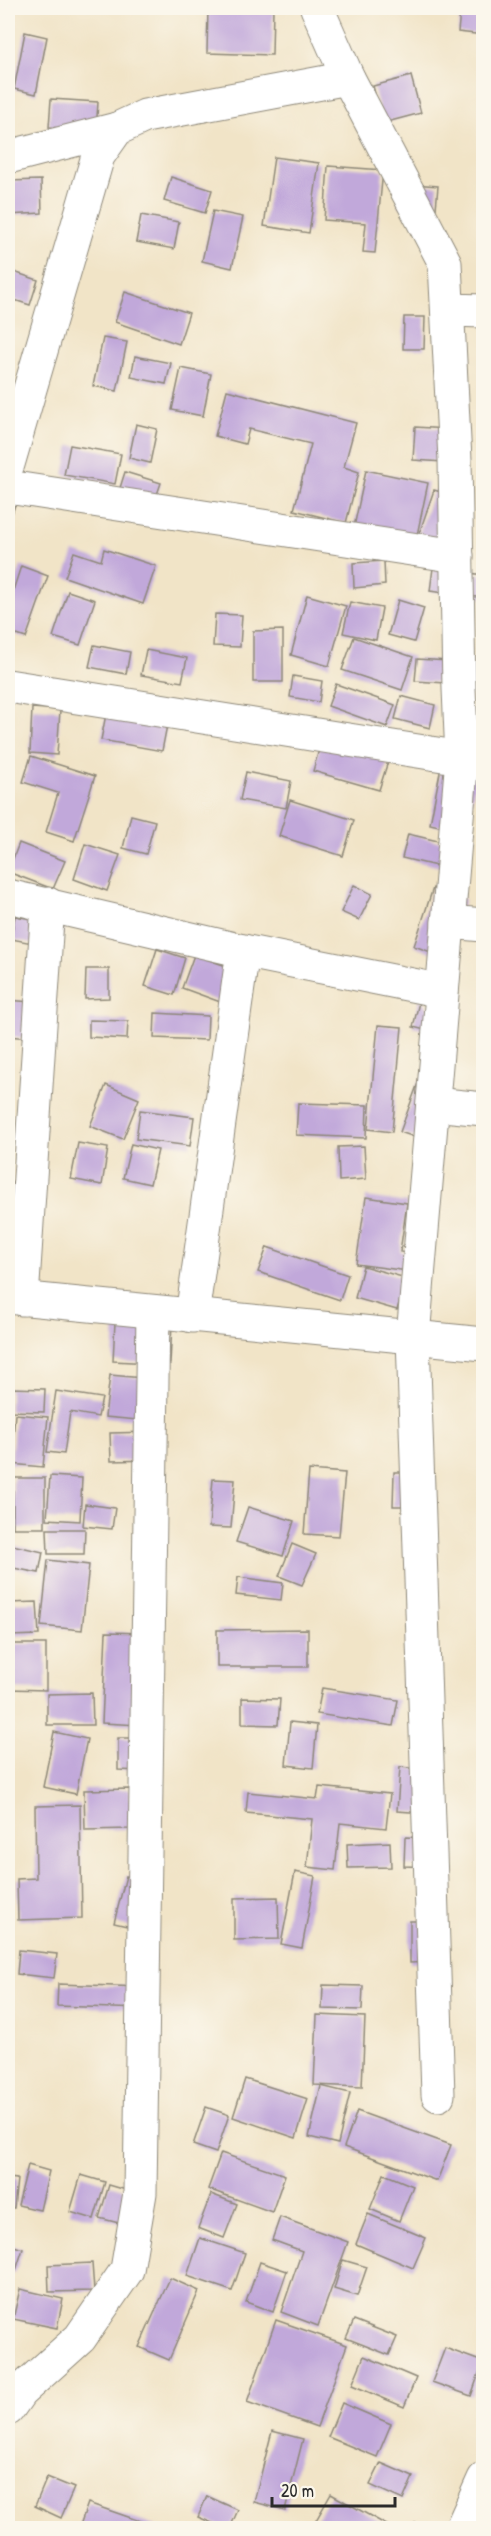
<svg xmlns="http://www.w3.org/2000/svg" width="491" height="2536" viewBox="0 0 491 2536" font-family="'Patrick Hand',sans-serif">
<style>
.building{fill:#c1a8da}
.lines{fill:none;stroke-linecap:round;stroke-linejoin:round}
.minor-casing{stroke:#8e8879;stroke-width:35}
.minor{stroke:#fff;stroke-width:33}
</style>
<rect width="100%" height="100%" fill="#fbf7ec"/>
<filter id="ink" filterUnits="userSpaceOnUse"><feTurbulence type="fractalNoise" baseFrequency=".0167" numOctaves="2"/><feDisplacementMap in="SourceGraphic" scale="12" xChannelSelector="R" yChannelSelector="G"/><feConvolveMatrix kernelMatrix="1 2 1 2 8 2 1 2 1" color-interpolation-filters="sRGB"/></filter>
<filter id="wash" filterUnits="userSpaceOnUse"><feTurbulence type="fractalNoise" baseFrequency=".008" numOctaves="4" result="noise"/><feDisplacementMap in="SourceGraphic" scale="24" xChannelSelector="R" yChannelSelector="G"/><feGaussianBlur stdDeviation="1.35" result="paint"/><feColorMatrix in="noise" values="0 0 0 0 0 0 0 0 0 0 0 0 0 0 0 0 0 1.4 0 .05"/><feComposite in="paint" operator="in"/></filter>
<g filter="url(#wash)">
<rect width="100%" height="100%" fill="#f1e4c7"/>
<g id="blocks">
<g class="building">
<polygon points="208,8 273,8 272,55 207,53"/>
<polygon points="460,11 484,14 484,35 458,32"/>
<polygon points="25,32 47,37 36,94 14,89"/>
<polygon points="411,76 421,113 383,123 373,86"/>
<polygon points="51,99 98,102 96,131 49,127"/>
<polygon points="274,157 319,163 309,233 264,226"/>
<polygon points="328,166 383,170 375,253 363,252 366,223 324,220"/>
<polygon points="171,177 212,190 205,213 164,201"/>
<polygon points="41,180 42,213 8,215 8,181"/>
<polygon points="401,183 438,186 436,209 399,206"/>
<polygon points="213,211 243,217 232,268 202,261"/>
<polygon points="141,215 179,222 174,249 136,242"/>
<polygon points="8,270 38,280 30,305 8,298"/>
<polygon points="125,292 189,313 179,344 115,322"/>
<polygon points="404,317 425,317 424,349 403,349"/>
<polygon points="103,338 127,342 117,391 93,386"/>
<polygon points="135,356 171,363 166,384 131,377"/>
<polygon points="181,368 211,374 203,416 172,410"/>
<polygon points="227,390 356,423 344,467 359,472 346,523 294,510 311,444 249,429 245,444 215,436"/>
<polygon points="136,424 157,429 150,463 129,458"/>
<polygon points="415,427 463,430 460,463 413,460"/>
<polygon points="70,445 121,454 115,484 64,475"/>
<polygon points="366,470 428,483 416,540 354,527"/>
<polygon points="125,472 161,483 154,503 119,491"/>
<polygon points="434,490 468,500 453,545 419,534"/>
<polygon points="8,496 17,499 9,523 8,523"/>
<polygon points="104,549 156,566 143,604 65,577 74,552 101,561"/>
<polygon points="384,561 385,585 354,588 353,563"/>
<polygon points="21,566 48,576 26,638 8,632 8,606"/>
<polygon points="433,568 484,575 484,598 430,591"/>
<polygon points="68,591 95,600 80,645 53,637"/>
<polygon points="307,595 346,606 329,666 291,655"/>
<polygon points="398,600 424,608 414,642 388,635"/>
<polygon points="350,602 382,608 376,640 343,633"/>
<polygon points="215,614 242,615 240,647 213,646"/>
<polygon points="283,630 283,682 253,682 253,631"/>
<polygon points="354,637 413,657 402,690 342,670"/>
<polygon points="94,645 130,652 126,674 89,667"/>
<polygon points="146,650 187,658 182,682 141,675"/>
<polygon points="417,659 448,661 446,683 415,681"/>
<polygon points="293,676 322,681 319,702 290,697"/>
<polygon points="336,684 395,705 387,727 328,706"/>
<polygon points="401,696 435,705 430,728 395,719"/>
<polygon points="32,708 60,710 57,755 30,753"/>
<polygon points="106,714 167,725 162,751 101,740"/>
<polygon points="323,735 390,755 379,790 313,771"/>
<polygon points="31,756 95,776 74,841 46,832 58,793 23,782"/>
<polygon points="441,767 477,774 465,832 430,824"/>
<polygon points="246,772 291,781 286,808 240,800"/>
<polygon points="290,800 354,820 343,856 279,836"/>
<polygon points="131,815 155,821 146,854 123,848"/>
<polygon points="408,834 468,848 462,872 402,858"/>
<polygon points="19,843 65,861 53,889 8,872"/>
<polygon points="85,844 120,855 107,891 74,879"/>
<polygon points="354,885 372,894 359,920 341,912"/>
<polygon points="433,888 465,899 445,957 414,946"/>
<polygon points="15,916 64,925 59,948 11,939"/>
<polygon points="157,949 185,958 174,995 145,986"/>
<polygon points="194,955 235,969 223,1003 182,988"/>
<polygon points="86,969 109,969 109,998 85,999"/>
<polygon points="420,998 449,1036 413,1027"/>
<polygon points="8,1000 53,1004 50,1040 8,1036"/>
<polygon points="155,1013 208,1016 207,1040 154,1038"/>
<polygon points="89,1020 128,1021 127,1039 89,1037"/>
<polygon points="378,1025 402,1027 392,1132 368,1129"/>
<polygon points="419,1080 426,1141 400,1132"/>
<polygon points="106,1085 139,1099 123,1139 90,1126"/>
<polygon points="298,1103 367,1105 366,1138 296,1135"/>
<polygon points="140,1110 194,1117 190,1146 136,1139"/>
<polygon points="78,1143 108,1148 102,1185 71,1179"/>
<polygon points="131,1144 158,1150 150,1184 123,1178"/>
<polygon points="364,1146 366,1179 339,1181 338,1147"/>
<polygon points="366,1197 407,1203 400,1252 431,1257 408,1271 356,1264"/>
<polygon points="267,1247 348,1275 340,1300 258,1272"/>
<polygon points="363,1266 406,1278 397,1310 355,1298"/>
<polygon points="115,1322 172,1324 170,1364 113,1361"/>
<polygon points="110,1375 164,1380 160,1422 105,1417"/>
<polygon points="10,1388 45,1389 44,1412 10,1411"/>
<polygon points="56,1391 102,1398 98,1417 70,1412 64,1454 47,1452"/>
<polygon points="15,1414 48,1417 43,1467 11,1464"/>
<polygon points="152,1432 154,1460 111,1461 110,1433"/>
<polygon points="309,1470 345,1473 339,1536 304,1534"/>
<polygon points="394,1472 419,1472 419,1506 393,1506"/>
<polygon points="50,1476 82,1478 80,1521 47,1519"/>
<rect x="13" y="1478" width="32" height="50"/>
<polygon points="213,1479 235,1480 231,1528 209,1527"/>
<polygon points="85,1504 115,1508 112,1529 83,1526"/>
<polygon points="248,1507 294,1521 283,1556 236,1542"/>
<polygon points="47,1529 85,1529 84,1554 48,1554"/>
<polygon points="8,1544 43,1552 39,1573 8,1567"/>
<polygon points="292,1544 316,1554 302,1585 279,1576"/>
<polygon points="48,1560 89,1565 82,1630 41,1626"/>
<polygon points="238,1577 283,1583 281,1600 236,1595"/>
<polygon points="37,1602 39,1635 8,1636 8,1603"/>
<polygon points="308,1629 308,1667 217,1667 217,1630"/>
<polygon points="106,1632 144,1633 140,1725 102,1723"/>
<polygon points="8,1644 46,1644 46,1690 8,1689"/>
<polygon points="322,1688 398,1700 393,1726 317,1714"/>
<polygon points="92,1693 93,1725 47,1725 47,1694"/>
<polygon points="242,1698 280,1699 278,1725 242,1724"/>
<polygon points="290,1722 317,1725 313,1768 286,1765"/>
<polygon points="54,1732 87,1739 76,1794 43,1787"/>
<polygon points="118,1738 141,1738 141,1771 118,1770"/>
<polygon points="400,1767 427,1770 424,1813 397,1811"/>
<polygon points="319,1787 390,1794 386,1828 340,1823 335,1870 307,1867 312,1819 246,1813 248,1792 317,1799"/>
<polygon points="130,1789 131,1829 85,1830 84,1790"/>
<polygon points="80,1805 82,1918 18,1920 17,1879 36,1878 35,1806"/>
<polygon points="405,1837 429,1838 428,1867 404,1866"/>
<polygon points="390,1842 391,1867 348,1868 347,1844"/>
<polygon points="295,1872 315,1876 302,1948 281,1944"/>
<polygon points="126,1876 152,1883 140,1929 114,1923"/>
<polygon points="278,1897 279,1939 234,1940 234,1898"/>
<polygon points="410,1921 428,1921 428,1962 410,1963"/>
<polygon points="19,1950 57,1954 54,1978 17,1974"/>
<polygon points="58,1984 142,1987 141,2009 57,2006"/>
<polygon points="323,1985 363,1986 362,2010 322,2009"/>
<polygon points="317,2015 365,2017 362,2087 314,2085"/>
<polygon points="245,2079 308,2099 296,2138 233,2117"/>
<polygon points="321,2086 350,2093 338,2144 309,2137"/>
<polygon points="206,2107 229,2115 216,2153 193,2145"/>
<polygon points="357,2111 451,2145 437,2181 344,2147"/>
<polygon points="221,2153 285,2175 272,2212 208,2189"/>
<polygon points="28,2165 49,2171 40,2210 18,2205"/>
<polygon points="384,2174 413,2186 399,2221 370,2209"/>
<polygon points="81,2175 105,2182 94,2219 70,2212"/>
<polygon points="8,2178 17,2179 14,2208 8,2208"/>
<polygon points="109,2185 133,2192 123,2224 99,2218"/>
<polygon points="211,2194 237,2204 224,2238 198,2228"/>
<polygon points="368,2214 426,2238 413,2268 356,2244"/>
<polygon points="280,2217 348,2242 318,2326 281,2312 302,2251 272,2240"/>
<polygon points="200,2238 245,2253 232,2291 187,2276"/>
<polygon points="484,2241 484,2257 479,2256"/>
<polygon points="8,2244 23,2249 15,2273 8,2271"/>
<polygon points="343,2260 367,2267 357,2296 334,2289"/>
<polygon points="260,2262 287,2271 273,2312 246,2302"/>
<polygon points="92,2263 94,2291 49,2292 48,2265"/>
<polygon points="170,2278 199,2291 169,2360 139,2347"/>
<polygon points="20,2289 63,2299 57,2328 13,2319"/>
<polygon points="276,2320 347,2345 317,2427 247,2402"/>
<polygon points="354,2320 397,2337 389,2355 346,2338"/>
<polygon points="445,2348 483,2362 471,2396 432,2382"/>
<polygon points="364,2356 416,2378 404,2407 352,2385"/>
<polygon points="342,2403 391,2424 377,2457 328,2437"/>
<polygon points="272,2431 303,2439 285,2510 254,2502"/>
<polygon points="381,2463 413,2477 403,2500 370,2485"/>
<polygon points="47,2477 74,2488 61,2518 35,2506"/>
<polygon points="331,2494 392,2528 322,2528 314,2524"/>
<polygon points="207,2496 238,2510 230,2528 224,2528 198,2517"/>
<polygon points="88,2503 160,2528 79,2528"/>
<polygon points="415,2523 426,2528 412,2528"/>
</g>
</g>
</g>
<g filter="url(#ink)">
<use href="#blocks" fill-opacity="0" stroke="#8e8879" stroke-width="1.5"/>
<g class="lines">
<defs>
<g id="minor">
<polyline points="317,8 348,78 445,263 455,460 459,689 462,758 413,1337 438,2095"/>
<polyline points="8,157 117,129"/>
<polyline points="448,310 484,311"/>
<polyline points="8,464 98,156 117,129 145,116 348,78"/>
<polyline points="8,487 457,556"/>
<polyline points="8,686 462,758"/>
<polyline points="8,896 243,951 442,991"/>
<polyline points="448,922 484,925"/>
<polyline points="433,1104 484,1109"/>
<polyline points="8,1297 484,1344"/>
<polyline points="22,1299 48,904"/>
<polyline points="192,1316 243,951"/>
<polyline points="8,2409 20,2392 80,2338 127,2270 140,2193 153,1312"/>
<polyline points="462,2528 484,2479"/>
</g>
</defs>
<use href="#minor" class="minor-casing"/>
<use href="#minor" class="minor"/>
</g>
</g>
<rect width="491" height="2536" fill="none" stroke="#fbf7ec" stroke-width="30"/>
<path d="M272 2497v9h123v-9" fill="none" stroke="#2b2b2b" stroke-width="3"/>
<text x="281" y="2497" font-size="18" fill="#2b2b2b" stroke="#fbf7ec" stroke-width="4.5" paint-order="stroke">20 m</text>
</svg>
